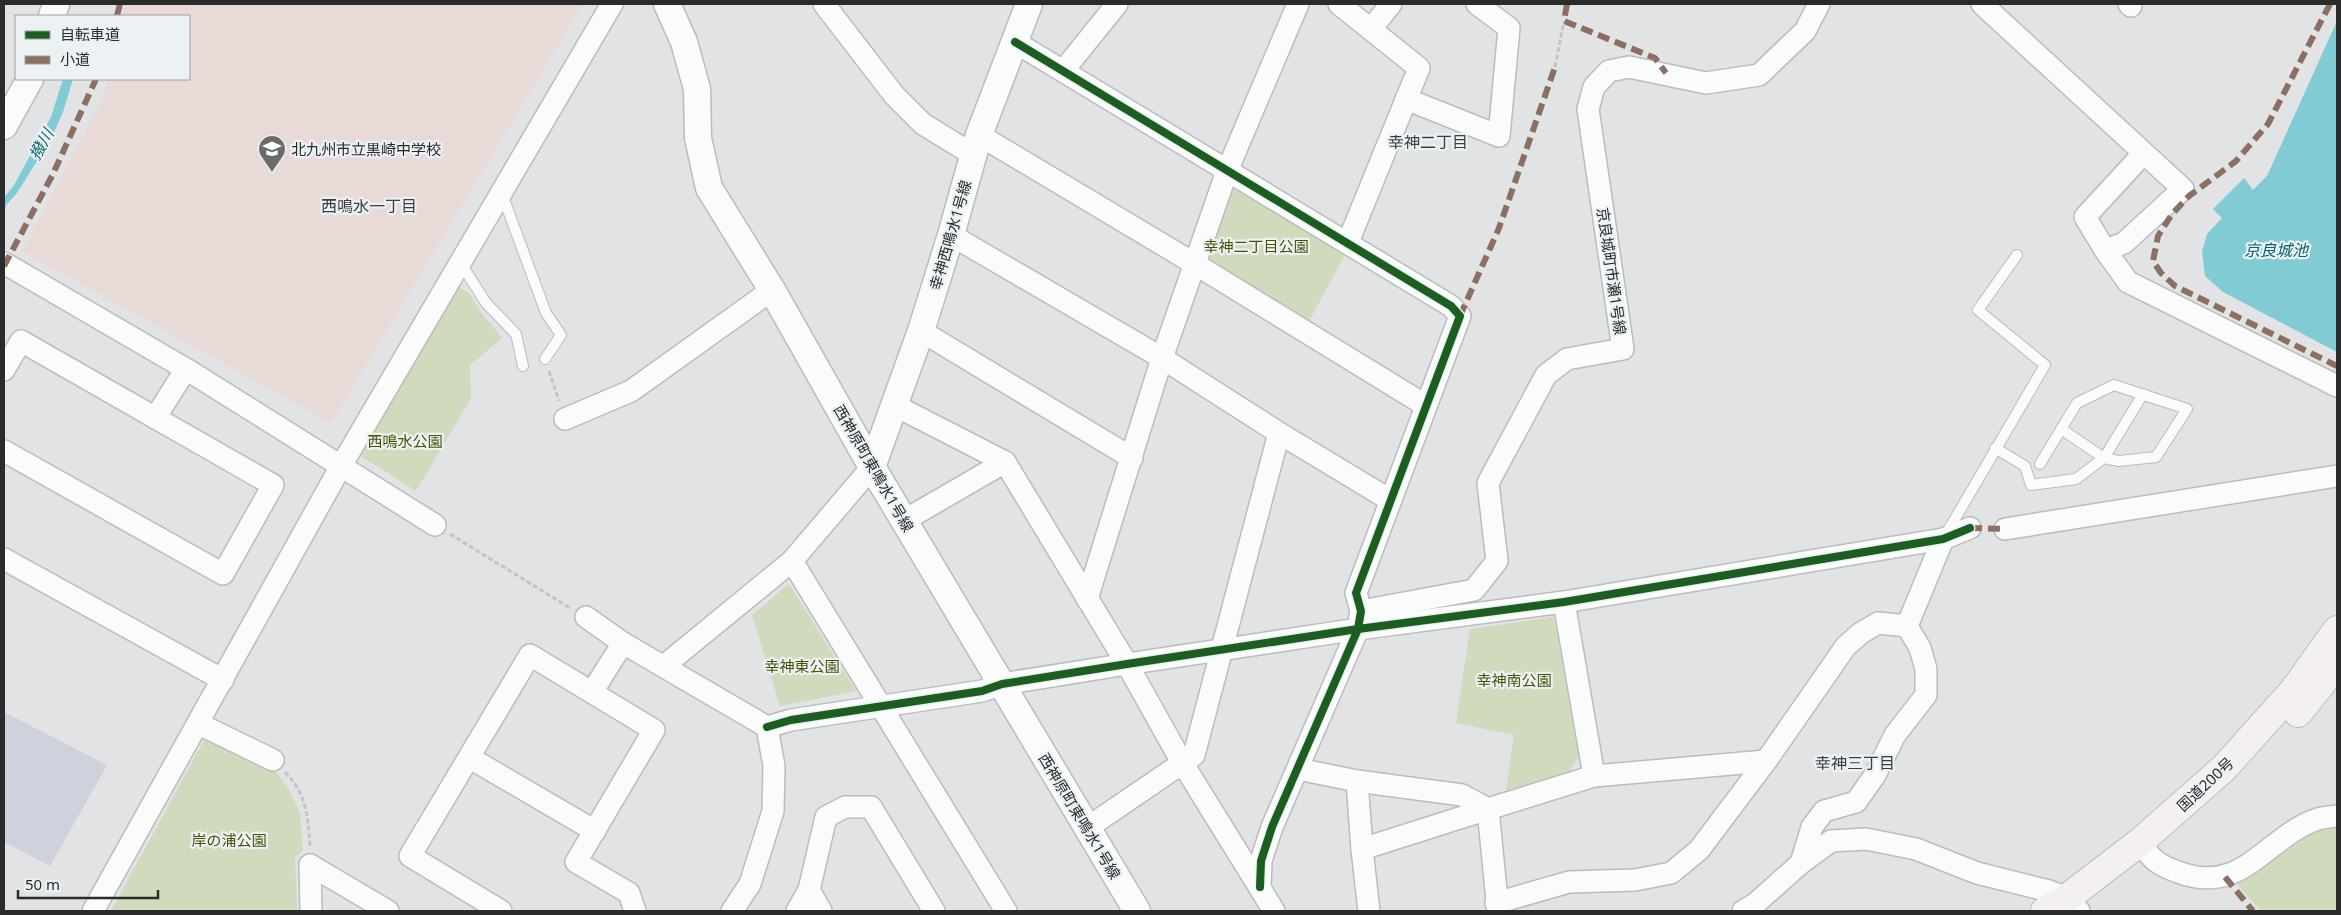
<svg xmlns="http://www.w3.org/2000/svg" width="2341" height="915" viewBox="0 0 2341 915" font-family="'Noto Sans','Noto Sans JP',sans-serif">
<style>
.education{fill:#e7dad7}
.green{fill:#cfdbbc}
.water{fill:#81cbd5}
.building{fill:#cfd1dd}
.lines{fill:none;stroke-linecap:round;stroke-linejoin:round}
.service-casing{stroke:#babcbd;stroke-width:12}
.minor-casing{stroke:#babcbd;stroke-width:24}
.tertiary-casing{stroke:#babcbd;stroke-width:29}
.trunk-casing{stroke:#bebebf;stroke-width:30}
.path{stroke:#c3c4c4;stroke-width:3;stroke-dasharray:5 2.5;stroke-linecap:butt}
.service{stroke:#fafbfb;stroke-width:10}
.minor{stroke:#fafbfb;stroke-width:21}
.tertiary{stroke:#fafbfb;stroke-width:26}
.trunk{stroke:#f4f0f0;stroke-width:28}
.quiet{stroke:#8d6e63;stroke-width:6;stroke-dasharray:12 6;stroke-linecap:butt}
.cycleway-casing{stroke:#ecf1f4;stroke-width:11}
.cycleway{stroke:#1b5e20;stroke-width:8}
.labels{text-anchor:middle;dominant-baseline:central;stroke-width:4.5;stroke-linejoin:round;paint-order:stroke}
.poi-label{font-size:15px;fill:#292b2c;stroke:#ecf1f4;text-anchor:start}
.street-label{font-size:15px;fill:#292b2c;stroke:#ecf1f4}
.park-label{font-size:15px;fill:#3f5400;stroke:#ecf1f4}
.neighbourhood-label{font-size:16px;fill:#3c3f42;stroke:#ecf1f4}
.water-label{font-size:16px;font-style:italic;fill:#04636c;stroke:#ecf1f4}
</style>
<rect width="100%" height="100%" fill="#e1e3e5"/>
<polygon class="education" points="125,4 583,4 331,423 22,251 105,94 107,79 189,79 189,16 122,16"/>
<g class="green">
<polygon points="1236,189 1346,253 1309,321 1212,266 1209,256 1229,193"/>
<polygon points="459,287 470,294 480,311 502,338 470,365 471,398 416,491 356,453"/>
<polygon points="789,584 856,691 780,706 752,615"/>
<polygon points="1554,617 1579,757 1567,774 1506,790 1514,735 1456,723 1470,629"/>
<polygon points="204,740 277,773 290,791 300,813 303,850 295,858 297,911 111,911"/>
<polygon points="2328,828 2337,828 2337,911 2261,911 2237,884 2314,832"/>
</g>
<g class="water">
<polygon points="2337,21 2337,352 2223,292 2205,276 2202,252 2207,234 2222,218 2213,209 2244,178 2253,190 2267,176"/>
<polygon points="63,79 73,79 63,112 52,137 17,193 6,205 4,211 4,198 14,185 42,134 51,117"/>
</g>
<polygon class="building" points="4,712 107,765 50,866 4,842"/>
<g class="lines">
<defs>
<g id="service">
<polyline points="502,194 546,313 561,335 545,359"/>
<polyline points="460,262 486,303 516,334 523,366"/>
<polyline points="2061,429 2104,458 2143,394"/>
<polyline points="1995,448 2025,466 2031,485 2076,479 2104,458 2119,461 2156,457 2187,409 2114,385 2077,403 2040,464"/>
<polyline points="1945,536 2045,365 1978,310 2017,255"/>
</g>
<g id="minor">
<polyline points="824,4 894,95 923,124 972,154"/>
<polyline points="1339,4 1419,68 1348,242"/>
<polyline points="1982,4 2183,189 2124,243 2105,250"/>
<polyline points="2129,4 2131,6"/>
<polyline points="1371,29 1391,4"/>
<polyline points="1015,42 1451,306 1460,316 1356,593 1361,611 1358,629 1272,827 1261,861 1260,887"/>
<polyline points="1063,71 1117,4"/>
<polyline points="1406,99 1499,136 1509,28 1477,4"/>
<polyline points="979,135 1195,264 1425,405"/>
<polyline points="2143,154 2085,217 2105,250 2128,282 2337,386"/>
<polyline points="951,235 1162,358 1279,433 1390,500"/>
<polyline points="4,263 186,369 435,525"/>
<polyline points="921,331 1132,458"/>
<polyline points="4,370 21,341 273,485 223,574 4,451"/>
<polyline points="894,405 1005,462 1127,664 1183,764 1274,911"/>
<polyline points="155,418 186,369"/>
<polyline points="565,419 631,391 772,290"/>
<polyline points="905,520 1005,462"/>
<polyline points="2005,529 2337,476"/>
<polyline points="4,559 223,680"/>
<polyline points="792,561 1006,911"/>
<polyline points="1087,599 1162,358 1227,171 1298,4"/>
<polyline points="1564,602 1594,776"/>
<polyline points="1361,611 1474,590 1497,561 1488,483 1546,375 1567,359 1623,349 1588,109 1594,87 1609,71 1629,67 1706,83 1759,75 1805,31 1819,4"/>
<polyline points="586,617 623,643 767,727 774,766 773,811 750,884 732,911"/>
<polyline points="1907,626 1943,539"/>
<polyline points="665,665 792,561 872,467"/>
<polyline points="592,692 623,643"/>
<polyline points="199,724 273,760"/>
<polyline points="767,727 791,720 982,691 1002,684 1127,664 1358,629 1564,602 1943,539 1970,528"/>
<polyline points="470,758 595,831"/>
<polyline points="1298,769 1357,781 1462,795 1488,809 1362,849"/>
<polyline points="1357,781 1362,849 1369,911"/>
<polyline points="1087,828 1194,755 1279,433"/>
<path d="M2140 842C2152 860 2158 865 2178 872 2243 897 2266 836 2318 819 2324 817 2331 817 2337 816"/>
<polyline points="1801,863 1812,827 1824,811 1856,802 1875,775 1895,735 1926,695 1926,669 1920,648 1907,626"/>
<polyline points="310,865 388,911"/>
<polyline points="310,865 311,911"/>
<polyline points="1496,903 1569,882 1635,880 1671,873 1699,850 1766,761 1846,646 1861,633 1878,623 1907,626"/>
<polyline points="93,911 341,466 612,4"/>
<polyline points="501,911 410,856 530,655 654,730 576,862 629,893 635,911"/>
<polyline points="797,911 809,890"/>
<polyline points="821,911 809,890 826,817 845,807 871,807 934,911"/>
<polyline points="1498,911 1488,809 1594,776 1766,761"/>
<polyline points="1743,911 1755,904 1801,863 1831,841 1866,839 1916,849 1977,873 2049,891 2067,898 2079,911"/>
</g>
<g id="tertiary">
<polyline points="667,4 684,42 697,89 698,138 709,188 772,290 872,467 1137,911"/>
<polyline points="52,16 56,4"/>
<polyline points="4,126 30,79"/>
<polyline points="872,467 921,331 951,235 979,135 1029,4"/>
</g>
<g id="trunk">
<polyline points="2298,713 2337,664"/>
<polyline points="2045,911 2067,898 2140,842 2224,768 2294,690 2337,630"/>
</g>
</defs>
<use href="#service" class="service-casing"/>
<use href="#minor" class="minor-casing"/>
<use href="#tertiary" class="tertiary-casing"/>
<use href="#trunk" class="trunk-casing"/>
<g class="path">
<polyline points="1555,67 1564,21"/>
<polyline points="549,371 559,401"/>
<polyline points="450,534 570,608"/>
<path d="M285 772C307 794 308 818 310 847"/>
</g>
<use href="#service" class="service"/>
<use href="#minor" class="minor"/>
<use href="#tertiary" class="tertiary"/>
<use href="#trunk" class="trunk"/>
<g class="quiet">
<polyline points="1567,4 1564,21 1655,58 1666,73"/>
<polyline points="2330,4 2268,124 2236,161 2189,196 2172,214 2158,236 2153,261 2161,273 2175,286 2337,366"/>
<polyline points="117,16 120,4"/>
<polyline points="4,266 53,174 96,79"/>
<polyline points="1460,316 1499,228 1555,67"/>
<polyline points="1970,528 2005,529"/>
<polyline points="2225,877 2253,911"/>
</g>
<defs>
<g id="cycleway">
<polyline points="1015,42 1451,306 1460,316 1356,593 1361,611 1358,629 1272,827 1261,861 1260,887"/>
<polyline points="767,727 791,720 982,691 1002,684 1127,664 1358,629 1564,602 1943,539 1970,528"/>
</g>
</defs>
<use href="#cycleway" class="cycleway-casing"/>
<use href="#cycleway" class="cycleway"/>
</g>
<defs>
<symbol id="school-pin" viewBox="-11 -11 22 30"><path d="M0 17L-7.5 6A9.5 9.5 0 1 1 7.5 6Z" fill="#696b6d" stroke="#ecf1f4"/><path d="M0-5L7-2L0 1L-7-2ZM-4 1L0 2.5L4 1V4Q0 6-4 4Z" fill="#fff"/></symbol>
</defs>
<g fill-rule="evenodd">
<use href="#school-pin" x="256" y="133" width="32" height="43"/>
</g>
<g class="labels">
<g class="poi-label">
<text x="291" y="149">北九州市立黒崎中学校</text>
</g>
<g class="street-label">
<text transform="translate(950 235) rotate(-74)">幸神西鳴水1号線</text>
<text transform="translate(1612 271) rotate(82)">京良城町市瀬1号線</text>
<text transform="translate(874 468) rotate(60)">西神原町東鳴水1号線</text>
<text transform="translate(2205 784) rotate(-43)">国道200号</text>
<text transform="translate(1080 816) rotate(59)">西神原町東鳴水1号線</text>
</g>
<g class="park-label">
<text x="1256" y="246">幸神二丁目公園</text>
<text x="405" y="441">西鳴水公園</text>
<text x="802" y="666">幸神東公園</text>
<text x="1514" y="680">幸神南公園</text>
<text x="229" y="840">岸の浦公園</text>
</g>
<g class="neighbourhood-label">
<text x="1428" y="142">幸神二丁目</text>
<text x="369" y="206">西鳴水一丁目</text>
<text x="1855" y="763">幸神三丁目</text>
</g>
<g class="water-label">
<text transform="translate(41 144) rotate(-61)">撥川</text>
<text x="2276" y="250">京良城池</text>
</g>
</g>
<rect width="2341" height="915" fill="none" stroke="#292b2c" stroke-width="10"/>
<rect x="15" y="15" width="175" height="65" fill="#ecf1f4" stroke="#9ea2a4"/>
<rect x="25" y="31" width="25" height="8" fill="#1b5e20" stroke="#9ea2a4"/>
<text x="60" y="40" font-size="15" fill="#292b2c">自転車道</text>
<rect x="25" y="56" width="25" height="8" fill="#8d6e63" stroke="#9ea2a4"/>
<text x="60" y="65" font-size="15" fill="#292b2c">小道</text>
<path d="M18 890v8h140v-8" fill="none" stroke="#292b2c" stroke-width="2.5"/>
<text x="25" y="890" font-size="15" fill="#292b2c" stroke="#ecf1f4" stroke-width="4" paint-order="stroke">50 m</text>
</svg>
